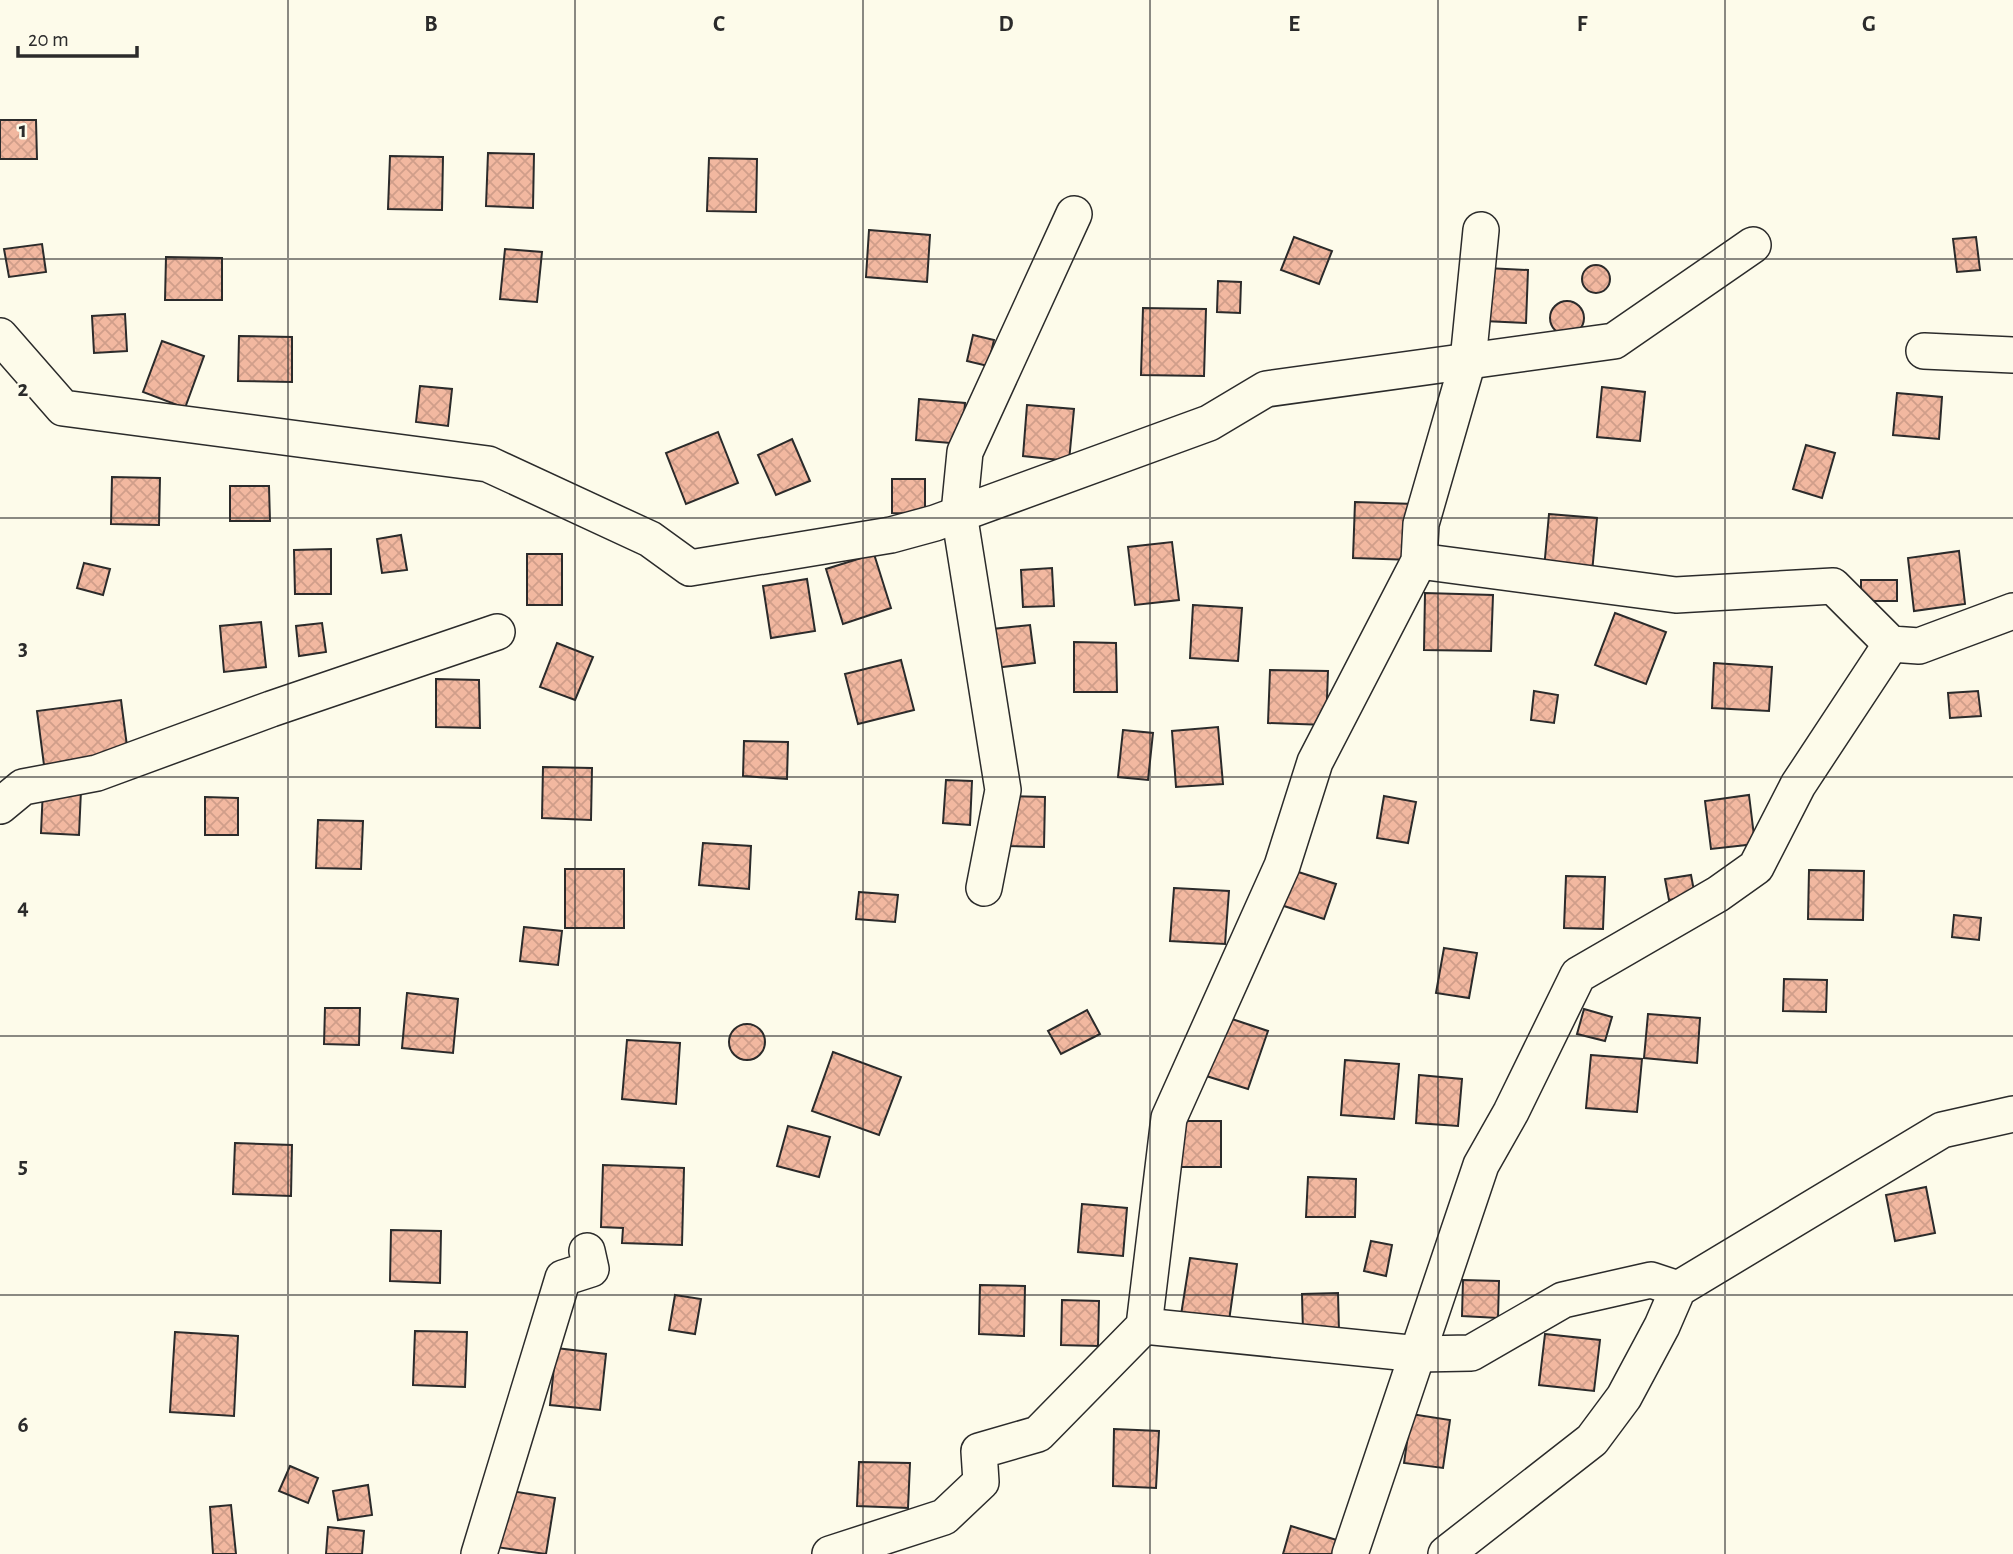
<svg xmlns="http://www.w3.org/2000/svg" width="2013" height="1554" viewBox="0 0 2013 1554" font-family="'Alegreya Sans',sans-serif">
<style>
.building{fill:url(#building-cross-hatch);stroke:#2b2b2b;stroke-width:2}
.lines{fill:none;stroke-linecap:round;stroke-linejoin:round}
.street-casing{stroke:#2b2b2b;stroke-width:38}
.street{stroke:#fdfbea;stroke-width:35}
.grid{fill:none;stroke:#2b2b2b;stroke-width:2;stroke-opacity:0.55}
.grid-label{font-size:23px;text-anchor:middle;font-weight:bold;fill:#2b2b2b;stroke:#fdfbea;stroke-width:5;stroke-linejoin:round;paint-order:stroke}
</style>
<defs>
<pattern id="building-cross-hatch" width="8" height="8" patternUnits="userSpaceOnUse" patternTransform="scale(1.75)"><rect width="8" height="8" fill="#f2b8a0"/><path d="M0 0l8 8M0 8l8-8" fill="none" stroke="#d09e8a"/></pattern>
</defs>
<rect width="100%" height="100%" fill="#fdfbea"/>
<g class="building">
<polygon points="0,120 36,120 37,159 0,159"/>
<polygon points="488,153 534,154 533,208 486,206"/>
<polygon points="390,156 443,157 442,210 388,209"/>
<polygon points="709,158 757,159 756,212 707,211"/>
<polygon points="869,230 930,235 927,282 866,277"/>
<polygon points="1294,237 1332,251 1319,284 1281,270"/>
<polygon points="1976,237 1980,270 1957,272 1953,239"/>
<polygon points="42,244 46,272 9,277 4,249"/>
<polygon points="505,249 542,252 537,302 500,299"/>
<polygon points="166,257 222,258 222,300 165,300"/>
<circle cx="1596" cy="279" r="14"/>
<polygon points="1486,268 1528,270 1526,323 1484,321"/>
<polygon points="1218,281 1241,282 1240,313 1217,312"/>
<circle cx="1567" cy="318" r="17"/>
<polygon points="1143,308 1206,309 1204,376 1141,375"/>
<polygon points="125,314 127,351 94,353 92,316"/>
<polygon points="973,335 994,340 988,366 967,361"/>
<polygon points="239,336 292,337 292,382 238,381"/>
<polygon points="162,341 204,356 185,408 143,392"/>
<polygon points="420,386 452,389 448,426 416,422"/>
<polygon points="1602,387 1645,392 1640,441 1597,437"/>
<polygon points="1897,393 1942,397 1939,439 1893,435"/>
<polygon points="919,399 965,403 962,444 916,440"/>
<polygon points="1027,405 1074,409 1069,461 1023,456"/>
<polygon points="718,432 738,483 686,504 666,453"/>
<polygon points="792,439 810,481 776,495 758,455"/>
<polygon points="1806,445 1835,453 1822,498 1793,489"/>
<polygon points="112,477 160,478 159,525 111,524"/>
<polygon points="892,479 925,479 925,514 892,513"/>
<polygon points="230,486 269,486 270,521 230,521"/>
<polygon points="1355,502 1414,504 1413,560 1353,558"/>
<polygon points="1549,514 1597,518 1592,573 1544,569"/>
<polygon points="401,535 407,570 382,573 377,539"/>
<polygon points="1172,542 1179,600 1135,605 1128,547"/>
<polygon points="331,549 331,594 295,594 294,550"/>
<polygon points="1959,551 1965,604 1914,611 1908,558"/>
<rect x="527" y="554" width="35" height="51"/>
<polygon points="874,554 891,608 843,624 826,569"/>
<polygon points="84,563 110,569 103,595 77,588"/>
<polygon points="1052,568 1054,606 1023,607 1021,570"/>
<polygon points="807,579 815,631 771,638 763,586"/>
<rect x="1861" y="580" width="36" height="21"/>
<polygon points="1425,593 1493,595 1491,651 1424,650"/>
<polygon points="1193,605 1242,608 1238,661 1190,658"/>
<polygon points="1615,613 1666,632 1646,684 1595,665"/>
<polygon points="261,622 266,667 224,672 220,626"/>
<polygon points="322,623 326,652 299,656 296,626"/>
<polygon points="1030,625 1035,663 987,669 983,630"/>
<polygon points="1074,642 1116,643 1117,692 1074,692"/>
<polygon points="557,643 593,657 575,700 540,687"/>
<polygon points="901,660 914,710 858,724 845,674"/>
<polygon points="1714,663 1772,667 1769,711 1712,708"/>
<polygon points="1270,670 1328,671 1326,725 1268,723"/>
<polygon points="436,679 479,680 480,728 436,727"/>
<polygon points="1534,691 1558,695 1554,723 1531,720"/>
<polygon points="1978,691 1981,716 1950,718 1948,693"/>
<polygon points="121,700 128,754 44,765 37,711"/>
<polygon points="1218,727 1223,784 1176,787 1172,731"/>
<polygon points="1123,730 1153,733 1148,780 1118,777"/>
<polygon points="744,741 788,742 787,779 743,776"/>
<polygon points="543,767 592,768 591,820 542,818"/>
<polygon points="946,780 972,781 970,825 943,823"/>
<polygon points="43,788 81,790 79,835 41,833"/>
<polygon points="1749,795 1755,844 1711,849 1705,801"/>
<polygon points="1006,796 1045,797 1044,847 1005,846"/>
<polygon points="1384,796 1416,802 1408,843 1377,838"/>
<polygon points="205,797 238,798 238,835 205,835"/>
<polygon points="318,820 363,821 361,869 316,868"/>
<polygon points="703,843 751,846 749,889 699,885"/>
<rect x="565" y="869" width="59" height="59"/>
<polygon points="1292,870 1336,884 1324,919 1281,905"/>
<polygon points="1809,870 1864,871 1863,920 1808,919"/>
<polygon points="1691,875 1695,896 1669,900 1665,879"/>
<polygon points="1566,876 1605,877 1603,929 1564,928"/>
<polygon points="1174,888 1229,891 1225,944 1170,941"/>
<polygon points="859,892 898,895 895,922 856,919"/>
<polygon points="1954,915 1981,918 1979,940 1952,937"/>
<polygon points="524,927 562,931 558,965 520,961"/>
<polygon points="1444,948 1477,953 1469,998 1436,993"/>
<polygon points="1784,979 1827,980 1826,1012 1783,1011"/>
<polygon points="407,993 458,999 453,1053 402,1048"/>
<polygon points="325,1008 360,1008 359,1045 324,1044"/>
<polygon points="1584,1009 1612,1017 1605,1041 1577,1034"/>
<polygon points="1087,1010 1100,1034 1061,1054 1048,1031"/>
<polygon points="1648,1014 1700,1018 1697,1063 1644,1058"/>
<polygon points="1223,1016 1268,1031 1248,1089 1203,1075"/>
<circle cx="747" cy="1042" r="18"/>
<polygon points="627,1040 680,1043 676,1104 622,1099"/>
<polygon points="833,1052 901,1077 879,1135 812,1111"/>
<polygon points="1591,1055 1642,1059 1637,1112 1586,1108"/>
<polygon points="1345,1060 1399,1064 1394,1119 1341,1115"/>
<polygon points="1419,1075 1462,1079 1458,1126 1416,1123"/>
<polygon points="1175,1121 1221,1121 1221,1167 1176,1167"/>
<polygon points="788,1126 830,1137 819,1177 777,1166"/>
<polygon points="235,1143 292,1145 291,1196 233,1194"/>
<polygon points="603,1165 684,1168 682,1245 622,1243 623,1228 601,1227"/>
<polygon points="1308,1177 1356,1179 1355,1217 1306,1217"/>
<polygon points="1926,1187 1935,1233 1895,1241 1886,1195"/>
<polygon points="1082,1204 1127,1208 1123,1256 1078,1252"/>
<polygon points="391,1230 441,1231 440,1283 390,1281"/>
<polygon points="1371,1241 1392,1245 1386,1276 1364,1271"/>
<polygon points="1190,1258 1237,1264 1229,1321 1181,1315"/>
<polygon points="1463,1280 1499,1281 1498,1318 1462,1316"/>
<polygon points="980,1285 1025,1286 1024,1336 979,1334"/>
<polygon points="1338,1293 1339,1331 1303,1332 1302,1294"/>
<polygon points="675,1295 701,1299 695,1334 669,1330"/>
<polygon points="1062,1300 1099,1301 1098,1346 1061,1345"/>
<polygon points="415,1331 467,1332 465,1387 413,1385"/>
<polygon points="175,1332 238,1336 234,1416 170,1412"/>
<polygon points="1545,1334 1600,1340 1594,1391 1539,1385"/>
<polygon points="556,1348 606,1354 600,1410 550,1405"/>
<polygon points="1411,1414 1450,1420 1443,1468 1404,1463"/>
<polygon points="1114,1429 1159,1431 1156,1488 1113,1486"/>
<polygon points="859,1462 910,1463 908,1508 857,1506"/>
<polygon points="290,1466 318,1478 308,1503 279,1491"/>
<polygon points="368,1485 372,1515 338,1520 333,1491"/>
<polygon points="505,1490 555,1498 546,1554 496,1547"/>
<polygon points="231,1505 236,1554 213,1554 210,1507"/>
<polygon points="1291,1526 1343,1542 1339,1554 1283,1554"/>
<polygon points="328,1527 364,1531 362,1554 326,1554"/>
</g>
<g class="lines">
<defs>
<g id="street">
<polyline points="0,336 63,408 488,464 650,539 690,568 891,535 935,523 1209,423 1266,389 1614,341 1753,245"/>
<polyline points="1924,351 2013,355"/>
<polyline points="1419,561 1676,595 1833,586 1891,644 1919,646 2013,611"/>
<polyline points="0,806 23,787 97,773 271,709 497,632"/>
<polyline points="984,888 1003,790 959,513 965,452 1074,214"/>
<polyline points="1144,1326 1419,1354 1471,1353 1563,1300 1651,1280 1678,1289"/>
<polyline points="479,1554 563,1278 591,1269 587,1251"/>
<polyline points="830,1554 944,1517 981,1482 979,1451 1038,1434 1144,1326 1169,1118 1282,866 1315,762 1419,561 1421,524 1468,361 1481,230"/>
<polyline points="1350,1554 1481,1165 1511,1112 1578,975 1718,894 1756,867 1798,785 1891,644"/>
<polyline points="1446,1554 1592,1440 1624,1397 1662,1326 1678,1289 1942,1130 2013,1114"/>
</g>
</defs>
<use href="#street" class="street-casing"/>
<use href="#street" class="street"/>
</g>
<path class="grid" d="M288 0V1554M575 0V1554M863 0V1554M1150 0V1554M1438 0V1554M1725 0V1554M0 259H2013M0 518H2013M0 777H2013M0 1036H2013M0 1295H2013"/>
<g class="grid-label">
<text x="431" y="31">B</text>
<text x="719" y="31">C</text>
<text x="1006" y="31">D</text>
<text x="1294" y="31">E</text>
<text x="1582" y="31">F</text>
<text x="1869" y="31">G</text>
<text x="23" y="137">1</text>
<text x="23" y="396">2</text>
<text x="23" y="655">3</text>
<text x="23" y="914">4</text>
<text x="23" y="1173">5</text>
<text x="23" y="1432">6</text>
</g>
<path d="M18 46v10h119v-10" fill="none" stroke="#2b2b2b" stroke-width="3.5"/>
<text x="28" y="46" font-size="21" fill="#2b2b2b" stroke="#fdfbea" stroke-width="5" paint-order="stroke">20 m</text>
</svg>
